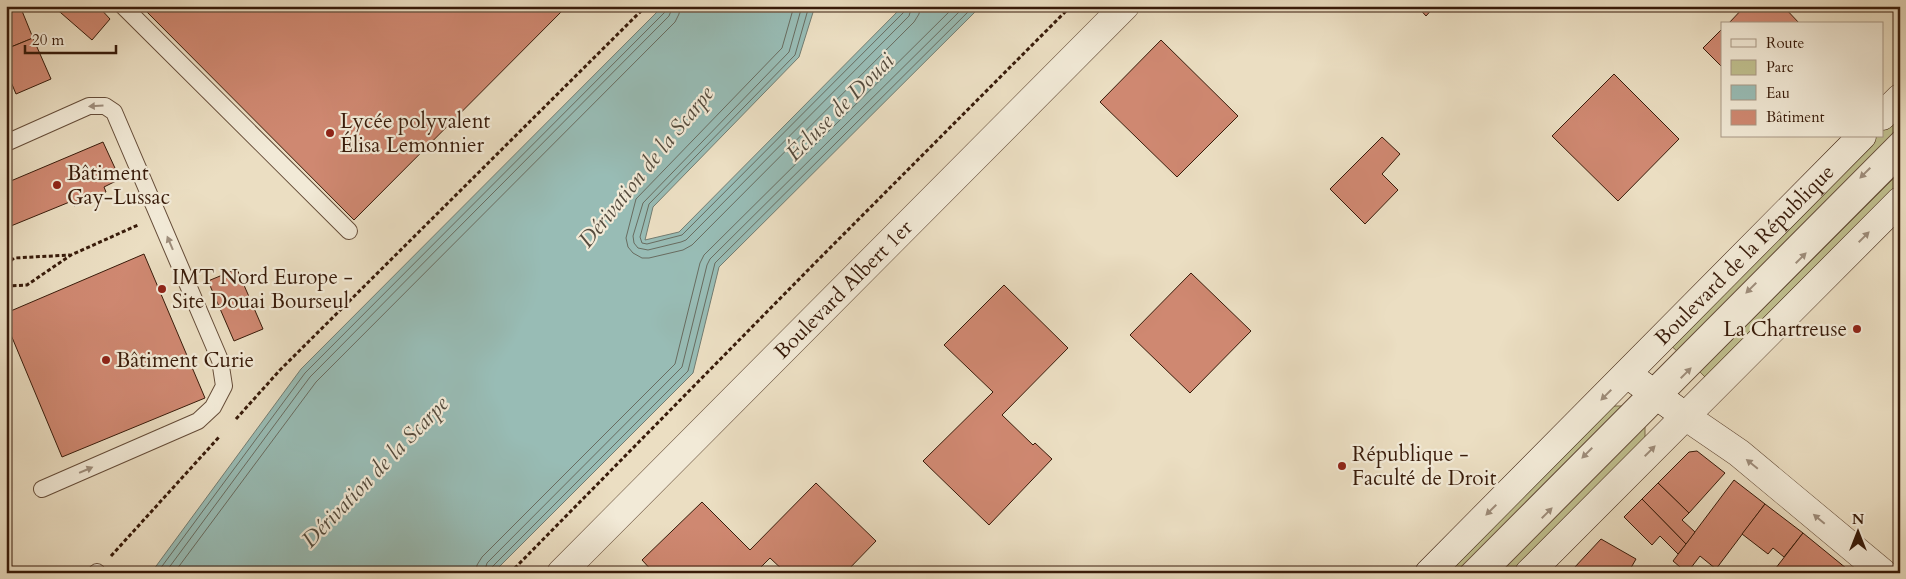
<svg xmlns="http://www.w3.org/2000/svg" width="1906" height="579" viewBox="0 0 1906 579" font-family="Cardo,serif">
<style>
.green{fill:#bfbf8e;stroke:#7c6d4c}
.water{fill:#98bcb5;stroke:#727c71}
.lines{fill:none;stroke-linecap:round;stroke-linejoin:round}
.shore{stroke:#686c60;stroke-width:1}
.building{fill:#cf8871;stroke:#381b0a}
.lane-casing{stroke:#654c38;stroke-width:18}
.street-casing{stroke:#654c38;stroke-width:29}
.secondary-casing{stroke:#381b0a;stroke-width:29}
.path{stroke:#381b0a;stroke-width:3;stroke-dasharray:4 2.5;stroke-linecap:butt}
.lane{stroke:#f2ead7;stroke-width:16}
.street{stroke:#f2ead7;stroke-width:28}
.secondary{stroke:#f2ead7;stroke-width:28}
.oneway{fill:#9e8d7b}
.poi-dot{fill:#8f2418;stroke:#f2ead7;stroke-width:2}
.labels{text-anchor:middle;dominant-baseline:central;stroke-width:4.5;stroke-linejoin:round;paint-order:stroke}
.poi-label{font-size:21px;fill:#381b0a;stroke:#f2ead7;text-anchor:start}
.street-label{font-size:21px;fill:#381b0a;stroke:#f2ead7}
.water-label{font-size:22px;font-style:italic;fill:#554b3d;stroke:#f2ead7}
</style>
<rect width="100%" height="100%" fill="#ebdec2"/>
<filter id="stains"><feTurbulence type="fractalNoise" baseFrequency=".004" numOctaves="4"/><feColorMatrix values="0 0 0 0 .2 0 0 0 0 .09 0 0 0 0 .02 0 0 0 .5 -.17"/></filter>
<radialGradient id="worn" r=".72"><stop offset=".6" stop-color="#630" stop-opacity="0"/><stop offset="1" stop-color="#630" stop-opacity=".3"/></radialGradient>
<g class="green">
<polygon points="1900,110 1900,128 1678,352 1668,343 1874,136 1882,136 1882,128"/>
<polygon points="1900,172 1900,190 1710,382 1700,372"/>
<polygon points="1613,406 1623,406 1457,573 1440,573"/>
<polygon points="1645,426 1645,439 1517,573 1499,573"/>
</g>
<polygon class="water" points="663,6 815,6 799,57 653,207 645,240 679,232 903,6 981,6 719,267 693,373 493,573 151,573 301,369"/>
<g class="lines">
<g class="shore">
<polyline points="794,6 782,48 636,199 626,238 628,247 633,253 642,258 649,258 683,250 692,245 914,22 919,14 920,6"/>
<polyline points="802,6 789,52 643,203 633,236 634,243 638,248 648,250 681,242 686,240 909,16 912,6"/>
<polyline points="809,6 795,55 649,204 640,237 642,243 647,244 682,235 904,12 906,6"/>
<polyline points="157,573 305,373 665,12 667,6"/>
<polyline points="165,573 310,377 669,16 673,6"/>
<polyline points="174,573 316,382 675,22 679,14 680,6"/>
<polyline points="476,573 477,565 482,557 675,364 700,263 704,255 955,6"/>
<polyline points="484,573 487,563 682,367 707,265 710,259 965,6"/>
<polyline points="490,573 492,567 688,371 715,263 974,6"/>
</g>
</g>
<g class="building">
<polygon points="6,6 20,6 33,38 6,49"/>
<polygon points="53,6 98,6 110,19 92,40"/>
<polygon points="141,6 567,6 354,220"/>
<polygon points="1417,6 1435,6 1426,16"/>
<polygon points="1745,6 1783,6 1800,24 1728,24"/>
<polygon points="1722,29 1722,67 1703,48"/>
<polygon points="33,38 51,79 16,94 6,70 6,49"/>
<polygon points="1161,40 1238,116 1177,177 1100,102"/>
<polygon points="1614,74 1679,139 1618,201 1552,136"/>
<polygon points="1382,137 1400,154 1382,174 1398,190 1365,224 1330,189"/>
<polygon points="103,142 120,179 104,187 106,192 74,206 72,201 6,228 6,183"/>
<polygon points="144,254 205,398 62,457 6,323 6,313"/>
<polygon points="237,269 263,329 234,341 208,281"/>
<polygon points="1191,273 1251,331 1190,393 1130,335"/>
<polygon points="1004,285 1068,348 1002,415 1033,445 1035,443 1052,459 989,525 923,461 993,392 944,345"/>
<polygon points="1697,451 1725,473 1689,513 1658,483 1689,452"/>
<polygon points="1734,480 1765,504 1716,569 1700,556 1687,573 1673,561"/>
<polygon points="816,483 876,541 845,573 786,573 770,558 755,573 654,573 642,560 702,502 750,550"/>
<polygon points="1658,483 1689,513 1682,520 1695,532 1686,544 1642,499"/>
<polygon points="1642,499 1686,544 1678,554 1660,536 1652,545 1624,517"/>
<polygon points="1765,504 1803,533 1784,557 1773,548 1768,554 1742,534"/>
<polygon points="1803,533 1852,573 1772,573"/>
<polygon points="1601,539 1636,559 1628,573 1571,573 1574,568"/>
</g>
<g class="lines">
<defs>
<g id="lane">
<polyline points="123,6 349,231"/>
<polyline points="6,143 89,106 105,106 114,112 220,360 224,386 213,407 198,421 42,489"/>
<polyline points="96,573 97,572"/>
<polyline points="1467,573 1900,138"/>
<polyline points="1488,573 1900,159"/>
</g>
<g id="street">
<polyline points="1685,416 1739,453 1883,573"/>
<path id="s1" d="M561 573 1125 6"/>
</g>
<g id="secondary">
<polyline points="1882,116 1900,98"/>
<polyline points="1627,374 1685,416"/>
<path id="s2" d="M1429 573 1862 136"/>
<polyline points="1529,573 1900,201"/>
</g>
</defs>
<use href="#lane" class="lane-casing"/>
<use href="#street" class="street-casing"/>
<use href="#secondary" class="secondary-casing"/>
<g class="path">
<polyline points="6,265 14,258 70,255"/>
<polyline points="6,286 27,285 71,255 138,225"/>
<polyline points="236,419 280,370 646,6"/>
<polyline points="111,556 220,436"/>
<polyline points="510,573 813,265 1071,6"/>
</g>
<use href="#lane" class="lane"/>
<use href="#street" class="street"/>
<use href="#secondary" class="secondary"/>
</g>
<defs><path id="oneway-solid" d="M-6-.8H1V-3.2L6.5 0L1 3.2V.8H-6Z" transform="scale(1.25)"/></defs>
<g class="oneway">
<use href="#oneway-solid" transform="translate(96 106) rotate(177)"/>
<use href="#oneway-solid" transform="translate(1865 173) rotate(135)"/>
<use href="#oneway-solid" transform="translate(1864 237) rotate(-45)"/>
<use href="#oneway-solid" transform="translate(170 243) rotate(-113)"/>
<use href="#oneway-solid" transform="translate(1801 258) rotate(-45)"/>
<use href="#oneway-solid" transform="translate(1751 288) rotate(135)"/>
<use href="#oneway-solid" transform="translate(1686 373) rotate(-45)"/>
<use href="#oneway-solid" transform="translate(1606 395) rotate(135)"/>
<use href="#oneway-solid" transform="translate(1650 451) rotate(-45)"/>
<use href="#oneway-solid" transform="translate(1587 453) rotate(135)"/>
<use href="#oneway-solid" transform="translate(1752 464) rotate(-141)"/>
<use href="#oneway-solid" transform="translate(86 470) rotate(-23)"/>
<use href="#oneway-solid" transform="translate(1491 510) rotate(135)"/>
<use href="#oneway-solid" transform="translate(1547 513) rotate(-45)"/>
<use href="#oneway-solid" transform="translate(1819 519) rotate(-140)"/>
</g>
<g class="poi-dot">
<circle cx="330" cy="133" r="5"/>
<circle cx="57" cy="185" r="5"/>
<circle cx="162" cy="289" r="5"/>
<circle cx="1857" cy="329" r="5"/>
<circle cx="106" cy="360" r="5"/>
<circle cx="1342" cy="466" r="5"/>
</g>
<g class="labels">
<g class="poi-label">
<text x="340" y="121">Lycée polyvalent<tspan x="340" dy="24">Élisa Lemonnier</tspan></text>
<text x="67" y="173">Bâtiment<tspan x="67" dy="24">Gay-Lussac</tspan></text>
<text x="172" y="277">IMT Nord Europe -<tspan x="172" dy="24">Site Douai Bourseul</tspan></text>
<text x="1847" y="329" text-anchor="end">La Chartreuse</text>
<text x="116" y="360">Bâtiment Curie</text>
<text x="1352" y="454">République -<tspan x="1352" dy="24">Faculté de Droit</tspan></text>
</g>
<g class="street-label">
<text stroke="none"><textPath href="#s2" startOffset="448">Boulevard de la République</textPath></text>
<text stroke="none"><textPath href="#s1" startOffset="400">Boulevard Albert 1er</textPath></text>
</g>
<g class="water-label">
<text transform="translate(840 107) rotate(-45)">Écluse de Douai</text>
<text transform="translate(646 167) rotate(-51)">Dérivation de la Scarpe</text>
<text transform="translate(375 472) rotate(-46)">Dérivation de la Scarpe</text>
</g>
</g>
<rect width="1906" height="579" fill="none" stroke="#ebdec2" stroke-width="25"/>
<rect x="8" y="8" width="1891" height="564" fill="none" stroke="#381b0a" stroke-width="2.5"/>
<rect x="12" y="12" width="1881" height="554" fill="none" stroke="#381b0a"/>
<rect x="1721" y="22" width="162" height="115" fill="#f2ead7" stroke="#a89785"/>
<rect x="1731" y="39" width="25" height="8" fill="#f2ead7" stroke="#a89785"/>
<text x="1766" y="48" font-size="15" fill="#381b0a">Route</text>
<rect x="1731" y="60" width="25" height="15" fill="#bfbf8e" stroke="#a89785"/>
<text x="1766" y="72" font-size="15" fill="#381b0a">Parc</text>
<rect x="1731" y="85" width="25" height="15" fill="#98bcb5" stroke="#a89785"/>
<text x="1766" y="98" font-size="15" fill="#381b0a">Eau</text>
<rect x="1731" y="110" width="25" height="15" fill="#cf8871" stroke="#a89785"/>
<text x="1766" y="122" font-size="15" fill="#381b0a">Bâtiment</text>
<g transform="translate(1858 532)" stroke="#f2ead7" stroke-width="4" paint-order="stroke">
<path d="M0-4L9 19L0 12L-9 19Z" fill="#381b0a"/>
<text y="-8" font-size="14" font-weight="bold" text-anchor="middle" fill="#381b0a">N</text>
</g>
<path d="M25 45v8h91v-8" fill="none" stroke="#381b0a" stroke-width="2.5"/>
<text x="32" y="45" font-size="15" fill="#381b0a" stroke="#f2ead7" stroke-width="4" paint-order="stroke">20 m</text>
<rect width="100%" height="100%" filter="url(#stains)"/>
<rect width="100%" height="100%" fill="url(#worn)"/>
</svg>
